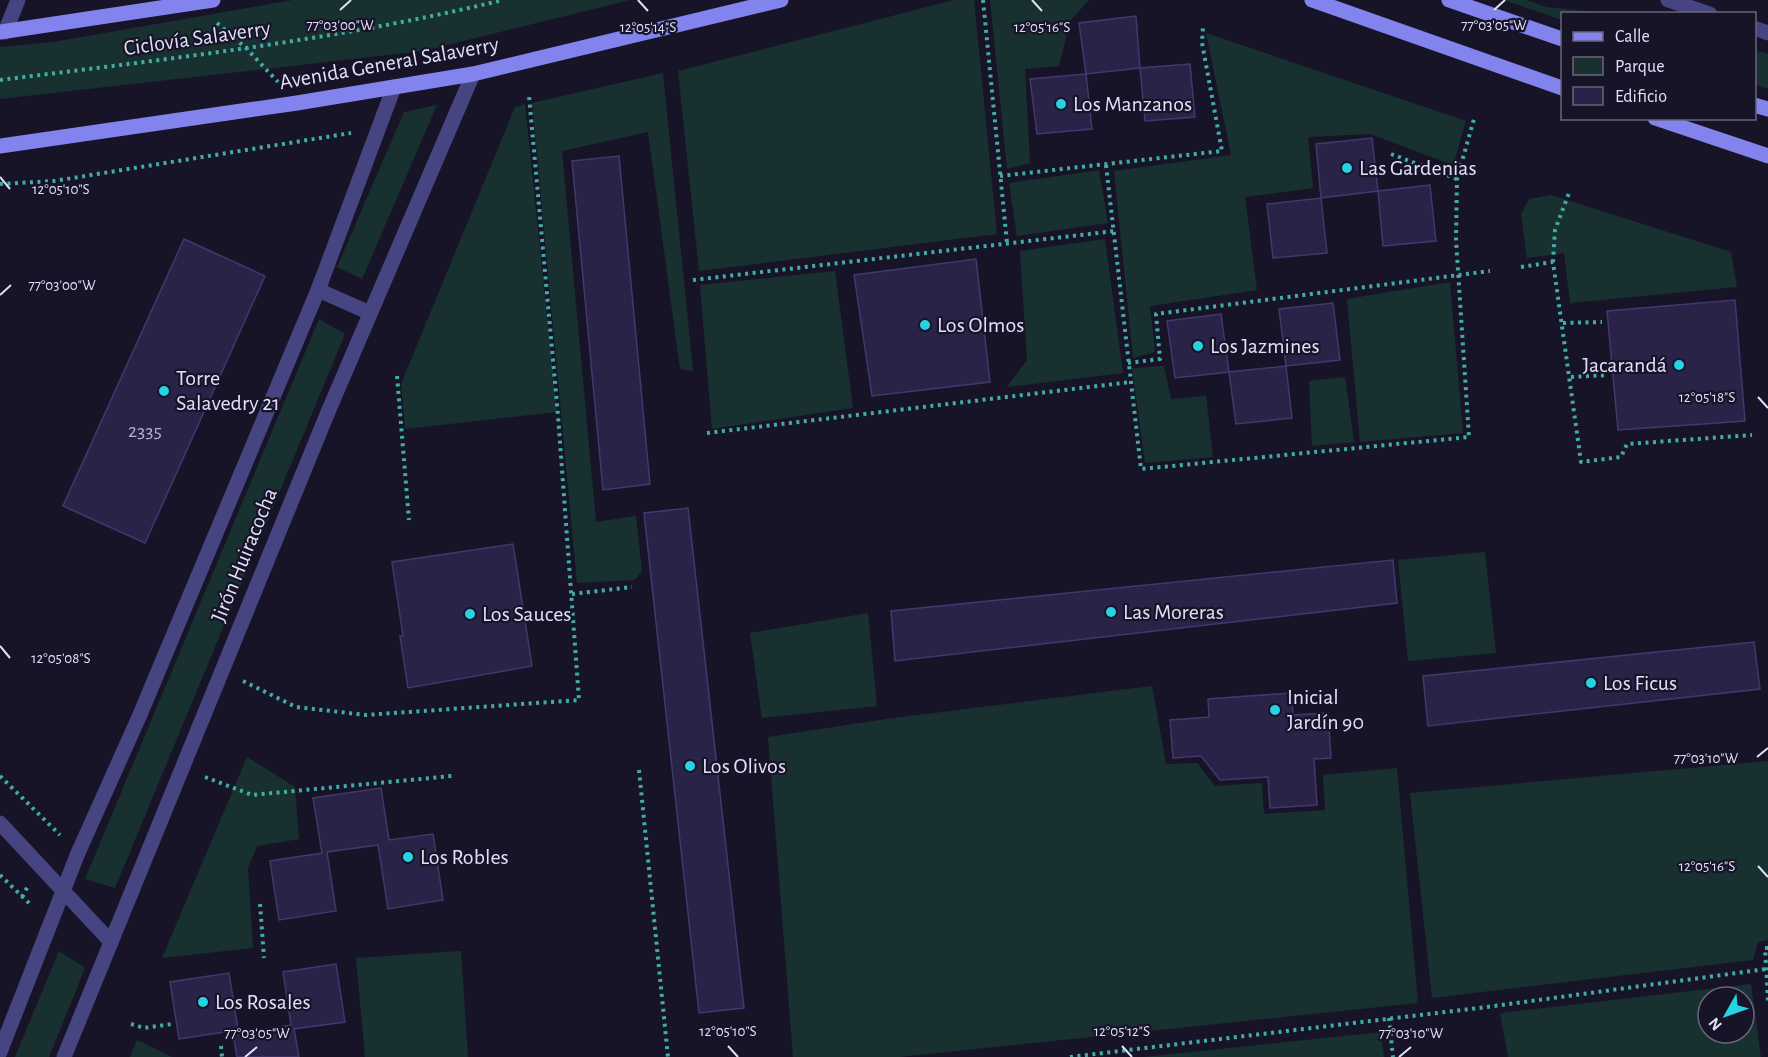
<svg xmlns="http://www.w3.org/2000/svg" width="1768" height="1057" viewBox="0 0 1768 1057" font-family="'Alegreya Sans',sans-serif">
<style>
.green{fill:#183130;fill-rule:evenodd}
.building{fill:#292347;stroke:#42386f;stroke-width:1.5}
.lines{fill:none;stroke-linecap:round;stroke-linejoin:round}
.path{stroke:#41ada4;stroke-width:4;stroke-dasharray:3 4.5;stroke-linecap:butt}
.service{stroke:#464581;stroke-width:15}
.minor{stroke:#464581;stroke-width:15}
.tertiary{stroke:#464581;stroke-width:15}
.secondary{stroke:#8383ee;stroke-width:15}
.ticks{fill:none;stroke:#e2dffb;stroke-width:2}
.poi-dot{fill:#25d3e2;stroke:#171428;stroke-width:2}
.labels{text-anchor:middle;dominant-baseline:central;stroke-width:4.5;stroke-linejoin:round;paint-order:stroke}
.number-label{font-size:20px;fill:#b4b0ce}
.street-label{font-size:22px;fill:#e2dffb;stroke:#171428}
.poi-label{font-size:22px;fill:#e2dffb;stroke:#171428;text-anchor:start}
.ticks-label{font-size:15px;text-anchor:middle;fill:#e2dffb;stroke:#171428;stroke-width:4.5;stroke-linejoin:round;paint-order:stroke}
</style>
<rect width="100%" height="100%" fill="#171428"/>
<g class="green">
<polygon points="293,0 630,0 423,51 0,99 0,47 53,42"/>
<polygon points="954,0 974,0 997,234 699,271 678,71"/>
<polygon points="990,0 1089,0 1070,21 1059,66 1025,69 1030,163 1007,169"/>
<polygon points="1504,0 1527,0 1546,7 1604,13 1562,14 1562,20"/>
<polygon points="1206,33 1466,121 1453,165 1370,134 1308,137 1313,188 1245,197 1257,290 1150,306 1155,352 1133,358 1114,171 1231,155"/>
<polygon points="1754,50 1768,54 1768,89 1755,84"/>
<polygon points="663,73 693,371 680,369 648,132 562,151 596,522 636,516 642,571 635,580 577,583 532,103"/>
<polygon points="525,104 557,412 405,429 401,384 515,107"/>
<polygon points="437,105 362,279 337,267 404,112"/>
<polygon points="1099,170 1108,223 1017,236 1009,183"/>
<polygon points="1551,195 1731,252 1737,287 1570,303 1564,253 1527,258 1521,214 1529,199"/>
<polygon points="1105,239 1123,373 1007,387 1027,360 1020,251"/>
<polygon points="835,271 853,408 712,429 700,285"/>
<polygon points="1450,282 1463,433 1360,442 1347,299"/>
<polygon points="319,319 345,334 115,888 85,879"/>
<polygon points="1164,366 1171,399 1206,396 1213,457 1145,463 1132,368"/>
<polygon points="1345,377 1354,442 1312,446 1309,381"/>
<polygon points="1485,552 1496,653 1408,661 1398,560"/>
<polygon points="868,613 877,706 762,718 750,633"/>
<polygon points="1152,686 1166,764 1197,763 1215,786 1262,783 1264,814 1325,810 1323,775 1397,768 1418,1003 899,1057 793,1057 768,737 886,719"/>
<polygon points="247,757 295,787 299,839 257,846 248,868 253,948 162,958"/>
<polygon points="1768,761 1768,940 1758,942 1753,960 1432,998 1410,793"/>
<polygon points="59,951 85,968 49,1057 15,1057"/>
<polygon points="461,951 468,1057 365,1057 356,958"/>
<path d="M1751 984 1761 1057H1508L1500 1013ZM1708 997H1744V1033H1708Z"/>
<polygon points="1381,1032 1384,1057 1144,1057"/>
<polygon points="137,1040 172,1057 130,1057"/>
</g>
<g class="building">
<polygon points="1136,16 1140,68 1086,74 1079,23"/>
<polygon points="1190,64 1195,117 1145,121 1140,68"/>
<polygon points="1086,74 1092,129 1037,134 1030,79"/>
<polygon points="1372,138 1378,191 1321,198 1316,144"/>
<polygon points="619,156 650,484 603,490 572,161"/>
<polygon points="1430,185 1436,241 1383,246 1378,191"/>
<polygon points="1321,198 1327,253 1273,258 1267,204"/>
<polygon points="184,239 265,276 145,543 63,506"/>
<polygon points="976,259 990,382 872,396 854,275"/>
<polygon points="1735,300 1745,421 1618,430 1607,311"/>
<polygon points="1333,303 1340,360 1286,366 1279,309"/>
<polygon points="1221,314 1229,372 1175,378 1167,321"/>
<polygon points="1286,366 1292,418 1236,424 1229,372"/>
<polygon points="688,508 744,1008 699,1013 644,513"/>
<polygon points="513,544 532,666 408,688 400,636 403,636 392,562"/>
<polygon points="1393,560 1397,603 895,661 891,611"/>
<polygon points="1754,642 1760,689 1428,726 1423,676"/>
<polygon points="1291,693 1293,715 1328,713 1331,758 1314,759 1317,805 1270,808 1268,777 1220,780 1201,756 1173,758 1170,720 1209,717 1208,699"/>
<polygon points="381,788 389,840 433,834 443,900 388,909 378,845 327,852 336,911 279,920 270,861 322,853 313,798"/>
<polygon points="336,964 345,1022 294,1029 299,1057 237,1057 233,1034 291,1025 283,972"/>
<polygon points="229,973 238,1030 179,1039 170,982"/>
</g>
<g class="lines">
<g class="path">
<polyline points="983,0 1007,243"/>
<polyline points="217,23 247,49 278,82"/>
<path d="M0 80C168 59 338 40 503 0"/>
<polyline points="1391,154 1457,179"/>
<polyline points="1106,165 1141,469 1469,437 1456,240 1457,179 1474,119"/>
<polyline points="1000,176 1222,151 1202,43 1203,26"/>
<polyline points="0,184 54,181 351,133"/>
<polyline points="1553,262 1555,230 1569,193"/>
<polyline points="1521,267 1553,262 1581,462 1621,457 1627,444 1752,435"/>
<polyline points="693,280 1115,231"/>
<polyline points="1563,323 1602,322"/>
<polyline points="1128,363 1160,359 1156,314 1490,271"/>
<polyline points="397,376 409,520"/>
<polyline points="1571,377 1608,375"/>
<polyline points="707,433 1131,382"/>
<polyline points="572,594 632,587"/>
<polyline points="243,681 296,707 366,715 579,700 558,415 529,96"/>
<polyline points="639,770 668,1057"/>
<polyline points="0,776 60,835"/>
<polyline points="205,777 252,795 452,776"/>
<polyline points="0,875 32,906"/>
<polyline points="22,897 28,886"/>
<polyline points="260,904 264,958"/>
<polyline points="1768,948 1765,948 1768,1001"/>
<polyline points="1389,1018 1393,1057"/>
<polyline points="131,1024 144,1028 172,1024"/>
<polyline points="221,1046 222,1057"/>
<polyline points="1070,1057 1487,1007 1766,969"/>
</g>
<g class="service">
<polyline points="1668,0 1710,14"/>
<polyline points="1754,28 1768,33"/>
</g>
<g class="minor">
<polyline points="5,32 18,0"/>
<polyline points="0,823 111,942"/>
</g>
<g class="tertiary">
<polyline points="318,290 370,313"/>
<polyline points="0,1052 78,853 139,717 318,290 394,87"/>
<polyline points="64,1057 328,412 473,74"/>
</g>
<g class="secondary">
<polyline points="1312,0 1562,88"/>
<polyline points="1449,0 1562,39"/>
<polyline points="0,32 213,0"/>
<polyline points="1754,105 1768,109"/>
<polyline points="1655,118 1768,156"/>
<polyline points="0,146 297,103 473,74 781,0"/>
</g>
</g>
<path class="ticks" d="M638 0 648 11M1032 0 1042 11M340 10 351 0M1494 10 1505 0M0 177 10 189M0 295 11 285M1758 397 1768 408M0 646 10 658M1757 757 1768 748M1758 866 1768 877M728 1046 738 1057M1122 1046 1132 1057M245 1057 257 1047M1399 1057 1411 1047"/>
<g class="poi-dot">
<circle cx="1061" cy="104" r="6"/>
<circle cx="1347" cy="168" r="6"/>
<circle cx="925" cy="325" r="6"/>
<circle cx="1198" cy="346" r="6"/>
<circle cx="1679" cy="365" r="6"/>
<circle cx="164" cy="391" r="6"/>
<circle cx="1111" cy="612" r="6"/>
<circle cx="470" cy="614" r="6"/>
<circle cx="1591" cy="683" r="6"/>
<circle cx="1275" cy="710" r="6"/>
<circle cx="690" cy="766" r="6"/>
<circle cx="408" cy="857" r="6"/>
<circle cx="203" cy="1002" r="6"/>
</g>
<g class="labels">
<g class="number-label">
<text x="145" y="431">2335</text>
</g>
<g class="street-label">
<text transform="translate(197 38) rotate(-8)">Ciclovía Salaverry</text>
<text transform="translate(389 63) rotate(-10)">Avenida General Salaverry</text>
<text transform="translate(244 555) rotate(-68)">Jirón Huiracocha</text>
</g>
<g class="poi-label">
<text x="1073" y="104">Los Manzanos</text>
<text x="1359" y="168">Las Gardenias</text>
<text x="937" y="325">Los Olmos</text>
<text x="1210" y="346">Los Jazmines</text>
<text x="1667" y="365" text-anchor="end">Jacarandá</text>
<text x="176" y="378">Torre<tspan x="176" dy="25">Salavedry 21</tspan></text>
<text x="1123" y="612">Las Moreras</text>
<text x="482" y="614">Los Sauces</text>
<text x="1603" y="683">Los Ficus</text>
<text x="1287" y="697">Inicial<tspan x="1287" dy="25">Jardín 90</tspan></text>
<text x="702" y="766">Los Olivos</text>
<text x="420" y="857">Los Robles</text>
<text x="215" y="1002">Los Rosales</text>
</g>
</g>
<g class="ticks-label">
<text x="340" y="30">77°03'00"W</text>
<text x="1494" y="30">77°03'05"W</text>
<text x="648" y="32">12°05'14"S</text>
<text x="1042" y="32">12°05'16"S</text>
<text x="61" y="194">12°05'10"S</text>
<text x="62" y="290">77°03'00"W</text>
<text x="1707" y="402">12°05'18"S</text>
<text x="61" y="663">12°05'08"S</text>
<text x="1706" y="763">77°03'10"W</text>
<text x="1707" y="871">12°05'16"S</text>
<text x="728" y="1036">12°05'10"S</text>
<text x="1122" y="1036">12°05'12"S</text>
<text x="257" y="1038">77°03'05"W</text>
<text x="1411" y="1038">77°03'10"W</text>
</g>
<rect x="1561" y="12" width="195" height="108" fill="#171428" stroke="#68657c" stroke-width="1.5"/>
<rect x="1573" y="32" width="30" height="9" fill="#8383ee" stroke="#68657c" stroke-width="1.5"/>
<text x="1615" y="42" font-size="18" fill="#e2dffb">Calle</text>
<rect x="1573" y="57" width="30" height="18" fill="#183130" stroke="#68657c" stroke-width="1.5"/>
<text x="1615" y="72" font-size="18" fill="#e2dffb">Parque</text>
<rect x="1573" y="87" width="30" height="18" fill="#292347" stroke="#68657c" stroke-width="1.5"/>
<text x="1615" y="102" font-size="18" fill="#e2dffb">Edificio</text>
<g transform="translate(1726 1015) rotate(230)"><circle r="28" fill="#171428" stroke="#68657c" stroke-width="1.5"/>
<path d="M0-4.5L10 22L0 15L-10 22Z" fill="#25d3e2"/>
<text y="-9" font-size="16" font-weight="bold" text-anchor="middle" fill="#e2dffb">N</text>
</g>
</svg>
